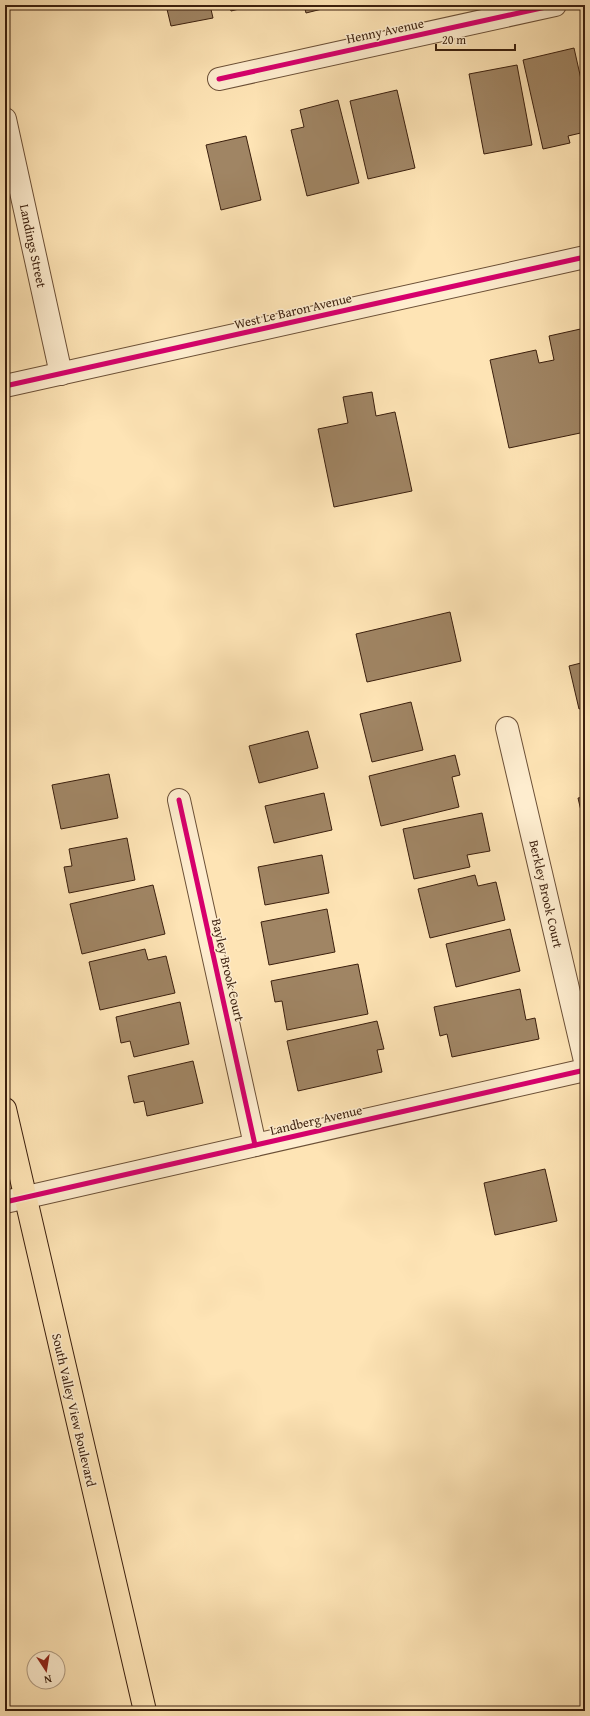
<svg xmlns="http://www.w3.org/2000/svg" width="590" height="1716" viewBox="0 0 590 1716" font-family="'Gentium Book Plus',serif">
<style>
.building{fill:#a08564;stroke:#3b1f0d}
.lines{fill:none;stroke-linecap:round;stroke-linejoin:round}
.minor-casing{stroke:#6c5037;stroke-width:24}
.major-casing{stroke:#3b1f0d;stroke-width:24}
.minor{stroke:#feedcf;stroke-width:22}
.major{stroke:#fee4b5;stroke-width:22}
.cycleway-casing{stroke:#feedcf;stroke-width:8}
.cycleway{stroke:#d6006c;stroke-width:5}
.labels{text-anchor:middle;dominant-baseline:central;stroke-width:3;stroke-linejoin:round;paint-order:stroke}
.street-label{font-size:13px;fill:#3b1f0d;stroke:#feedcf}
</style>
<rect width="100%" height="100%" fill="#fee4b5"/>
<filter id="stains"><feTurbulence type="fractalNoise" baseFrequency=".005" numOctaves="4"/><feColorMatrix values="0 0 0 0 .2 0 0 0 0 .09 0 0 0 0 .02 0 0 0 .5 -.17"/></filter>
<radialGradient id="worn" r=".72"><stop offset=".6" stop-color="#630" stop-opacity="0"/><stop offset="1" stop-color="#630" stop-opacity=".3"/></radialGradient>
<g class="building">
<polygon points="166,5 210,5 213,18 171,26"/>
<polygon points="229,5 255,5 231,11"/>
<polygon points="304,5 338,5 306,13"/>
<polygon points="574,48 585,97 585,132 568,136 570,143 543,149 523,60"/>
<polygon points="517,65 532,145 484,154 469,74"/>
<polygon points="397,90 415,168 368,179 350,101"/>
<polygon points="338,100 359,183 307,196 291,130 304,127 300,110"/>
<polygon points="246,136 261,200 221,210 206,145"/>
<polygon points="585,328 585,432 509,448 490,360 536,350 539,363 554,360 549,336"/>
<polygon points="372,392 376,416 395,412 412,491 334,507 318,429 348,423 343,397"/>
<polygon points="450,612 461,661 367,682 356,634"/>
<polygon points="585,662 585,707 579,709 569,666"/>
<polygon points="411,702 423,750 372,762 360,714"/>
<polygon points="308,731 318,768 259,783 249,746"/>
<polygon points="455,755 460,775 452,777 459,807 381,826 369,776"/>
<polygon points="109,774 118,818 61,829 52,785"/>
<polygon points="324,793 332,830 274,843 265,806"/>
<polygon points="585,797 585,828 578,798"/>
<polygon points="482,813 490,851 467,855 470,867 414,879 403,829"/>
<polygon points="127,838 135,880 69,893 64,867 72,866 69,849"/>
<polygon points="322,855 329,893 265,905 258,867"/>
<polygon points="475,875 478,886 496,882 505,920 430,938 418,889"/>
<polygon points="153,885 165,934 82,954 70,904"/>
<polygon points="327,909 335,952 269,965 261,922"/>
<polygon points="510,929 520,971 456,987 446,944"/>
<polygon points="145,949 148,960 166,956 175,993 100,1010 89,962"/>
<polygon points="358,964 368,1014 287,1030 282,1001 275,1002 271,981"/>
<polygon points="520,989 526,1020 535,1018 539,1039 452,1057 447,1034 440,1036 434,1007"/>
<polygon points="180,1002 189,1044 134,1057 130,1041 121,1043 116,1017"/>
<polygon points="377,1021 384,1049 377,1050 382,1072 298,1091 287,1041"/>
<polygon points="193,1061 203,1103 147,1116 144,1101 134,1103 128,1076"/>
<polygon points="545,1169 557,1221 495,1235 484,1183"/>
</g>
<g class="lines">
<defs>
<g id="minor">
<polyline points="219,79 555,5"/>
<polyline points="5,119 61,374"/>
<polyline points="5,386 585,257"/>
<polyline points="507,728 585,1061"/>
<polyline points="179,800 255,1145"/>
<polyline points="5,1202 585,1070"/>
</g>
<polyline id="major" points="5,1109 145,1711"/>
</defs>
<use href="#minor" class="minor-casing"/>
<use href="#major" class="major-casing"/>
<use href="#minor" class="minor"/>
<use href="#major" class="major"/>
<defs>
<g id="cycleway">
<polyline points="219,79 555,5"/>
<polyline points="5,386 585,257"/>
<polyline points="179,800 255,1145"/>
<polyline points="5,1202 585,1070"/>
</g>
</defs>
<use href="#cycleway" class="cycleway-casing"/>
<use href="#cycleway" class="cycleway"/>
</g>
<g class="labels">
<g class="street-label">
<text transform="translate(385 31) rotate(-12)">Henny Avenue</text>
<text transform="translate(33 246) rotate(78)">Landings Street</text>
<text transform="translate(293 311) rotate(-13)">West Le Baron Avenue</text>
<text transform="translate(546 894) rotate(77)">Berkley Brook Court</text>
<text transform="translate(228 970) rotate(77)">Bayley Brook Court</text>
<text transform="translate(316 1120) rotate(-13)">Landberg Avenue</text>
<text transform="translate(74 1410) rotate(77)">South Valley View Boulevard</text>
</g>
</g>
<rect width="590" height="1716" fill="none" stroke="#fee4b5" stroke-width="20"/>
<rect x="6" y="6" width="578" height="1704" fill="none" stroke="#3b1f0d" stroke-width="2"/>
<rect x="10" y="10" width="570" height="1696" fill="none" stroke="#3b1f0d"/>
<g transform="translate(46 1670) rotate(168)"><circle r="19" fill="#feedcf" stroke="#b09b81"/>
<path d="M0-3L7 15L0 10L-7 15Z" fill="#8f2418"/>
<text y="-6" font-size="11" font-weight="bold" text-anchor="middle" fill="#3b1f0d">N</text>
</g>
<path d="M436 44v6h79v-6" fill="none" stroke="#3b1f0d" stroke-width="2"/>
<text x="442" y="44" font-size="12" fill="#3b1f0d" stroke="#feedcf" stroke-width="3" paint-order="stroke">20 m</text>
<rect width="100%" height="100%" filter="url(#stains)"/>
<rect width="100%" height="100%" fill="url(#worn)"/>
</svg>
